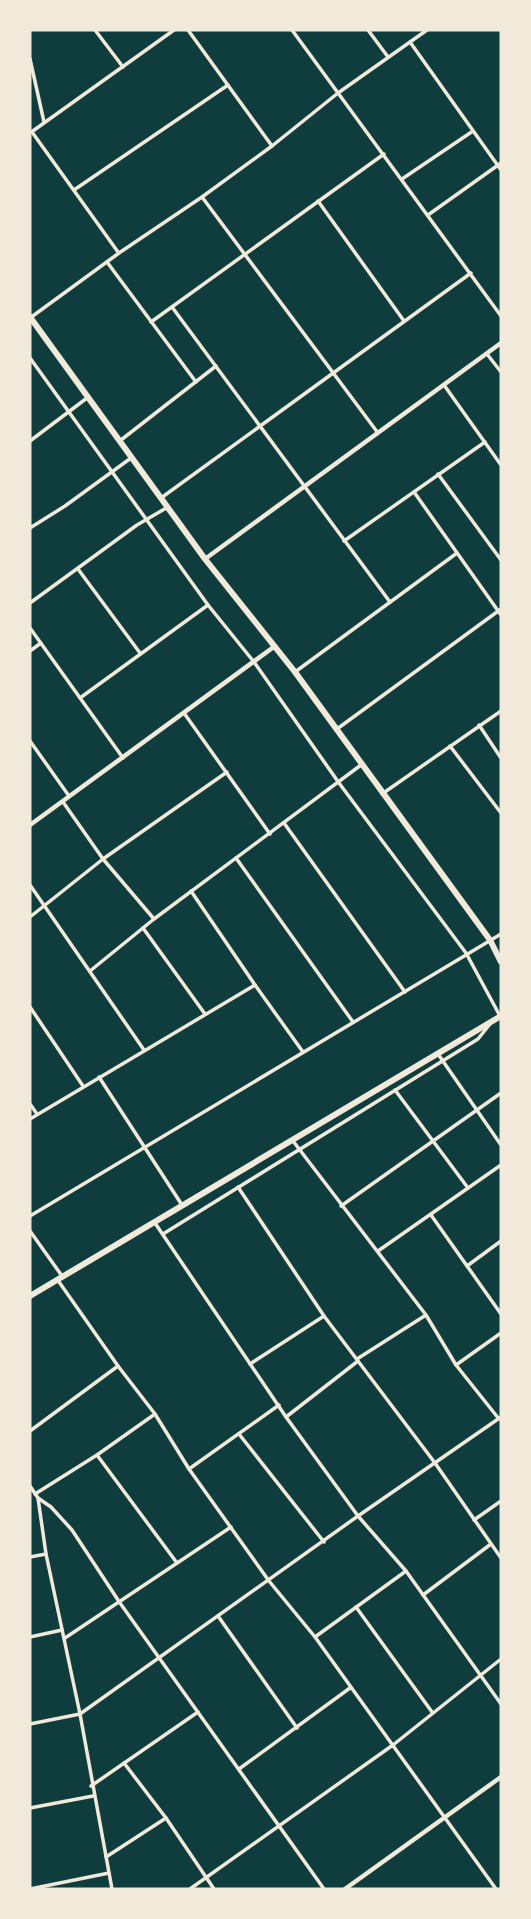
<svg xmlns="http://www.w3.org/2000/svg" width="531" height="1919" viewBox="0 0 531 1919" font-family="'PT Sans Narrow',sans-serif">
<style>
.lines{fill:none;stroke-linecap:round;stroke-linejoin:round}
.minor{stroke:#f1e9da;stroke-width:3.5}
.tertiary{stroke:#f1e9da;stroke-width:4.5}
.primary{stroke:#f1e9da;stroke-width:6}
</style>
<rect width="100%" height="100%" fill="#0f3d3e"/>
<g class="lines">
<g class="minor">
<polyline points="95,30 123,67"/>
<polyline points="188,30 272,146"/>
<polyline points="292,30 501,316"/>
<polyline points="368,30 388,57"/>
<polyline points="410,42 501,170"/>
<polyline points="30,59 44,122"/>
<polyline points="32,132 118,252"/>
<polyline points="30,133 174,30"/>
<polyline points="402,179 473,131"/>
<polyline points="74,190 228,85"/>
<polyline points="202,197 378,433"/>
<polyline points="318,201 404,321"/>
<polyline points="428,215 501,163"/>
<polyline points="107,262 196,382"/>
<polyline points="172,307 390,602"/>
<polyline points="30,318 119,253 202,197 272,146 338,93 427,30"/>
<polyline points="151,322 384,154"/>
<polyline points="487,354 501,372"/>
<polyline points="30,358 208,605 254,662 339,783 466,953 500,1016"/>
<polyline points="444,385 501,465"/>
<polyline points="121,440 216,366"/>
<polyline points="30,441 87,398"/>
<polyline points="438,474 501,560"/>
<polyline points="414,492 501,615"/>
<polyline points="161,498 471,273"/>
<polyline points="30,528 65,506 131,458"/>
<polyline points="344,541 485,442"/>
<polyline points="78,569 140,653"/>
<polyline points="30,603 137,525 168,507"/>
<polyline points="30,628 123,758"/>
<polyline points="30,651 41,643"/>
<polyline points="295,672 457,553"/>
<polyline points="80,698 208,605"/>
<polyline points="184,713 270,834"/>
<polyline points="479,725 501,758"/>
<polyline points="337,729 501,609"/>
<polyline points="30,741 69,796"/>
<polyline points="450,746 501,813"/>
<polyline points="382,794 501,711"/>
<polyline points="63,802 103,859 154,919"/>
<polyline points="284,823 405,992"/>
<polyline points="236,858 353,1022"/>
<polyline points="30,885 144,1050"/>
<polyline points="191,891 255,985 303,1052"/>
<polyline points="30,917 103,859 227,772"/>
<polyline points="143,928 205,1014"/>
<polyline points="90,971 154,919 361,765"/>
<polyline points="30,1007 83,1086"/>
<polyline points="438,1054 501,1145"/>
<polyline points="99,1077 182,1205"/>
<polyline points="395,1090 468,1188"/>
<polyline points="30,1104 37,1114"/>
<polyline points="30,1119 255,985"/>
<polyline points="293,1141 426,1315 456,1365 499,1419"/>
<polyline points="238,1187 324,1316 435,1463 501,1558"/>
<polyline points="341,1206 501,1093"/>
<polyline points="431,1215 501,1314"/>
<polyline points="30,1216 501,934"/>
<polyline points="155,1223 286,1417 358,1516 406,1571 501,1704"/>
<polyline points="30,1231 62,1276"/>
<polyline points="163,1234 478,1039 490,1024"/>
<polyline points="378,1251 501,1165"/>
<polyline points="467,1266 501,1241"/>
<polyline points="57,1279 118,1366 155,1414 189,1469 269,1581 315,1637 496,1889"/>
<polyline points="357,1359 426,1315"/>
<polyline points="250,1364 324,1316"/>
<polyline points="456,1365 501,1333"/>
<polyline points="286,1417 358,1361"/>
<polyline points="30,1431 118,1366"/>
<polyline points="239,1434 324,1542"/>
<polyline points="97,1455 177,1563"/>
<polyline points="189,1469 279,1405"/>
<polyline points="30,1486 38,1498 51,1507 72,1530 120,1603 324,1889"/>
<polyline points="35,1494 97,1455 155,1414"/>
<polyline points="38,1498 46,1554 80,1714 112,1889"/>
<polyline points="474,1520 501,1501"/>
<polyline points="30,1557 46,1554"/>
<polyline points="423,1595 491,1544"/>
<polyline points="356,1607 432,1712"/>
<polyline points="218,1616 297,1728"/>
<polyline points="30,1637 62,1630"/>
<polyline points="315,1637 406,1571"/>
<polyline points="65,1638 231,1527"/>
<polyline points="30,1724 80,1714 358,1516 501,1417"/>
<polyline points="124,1763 166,1818 214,1889"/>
<polyline points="239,1769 350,1688"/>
<polyline points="91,1786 198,1712"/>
<polyline points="30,1808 93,1796"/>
<polyline points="106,1857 166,1818"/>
<polyline points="30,1889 109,1873"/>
<polyline points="190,1889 393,1745 501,1659"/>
</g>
<g class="tertiary">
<polyline points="205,559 501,343"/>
<polyline points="30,825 275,646"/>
<polyline points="345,1889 501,1777"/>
</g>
<g class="primary">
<polyline points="30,317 205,559 295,672 490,940 501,962"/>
<polyline points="30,1296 501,1016"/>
</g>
</g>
<rect width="531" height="1919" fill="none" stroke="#f1e9da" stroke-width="63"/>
</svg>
